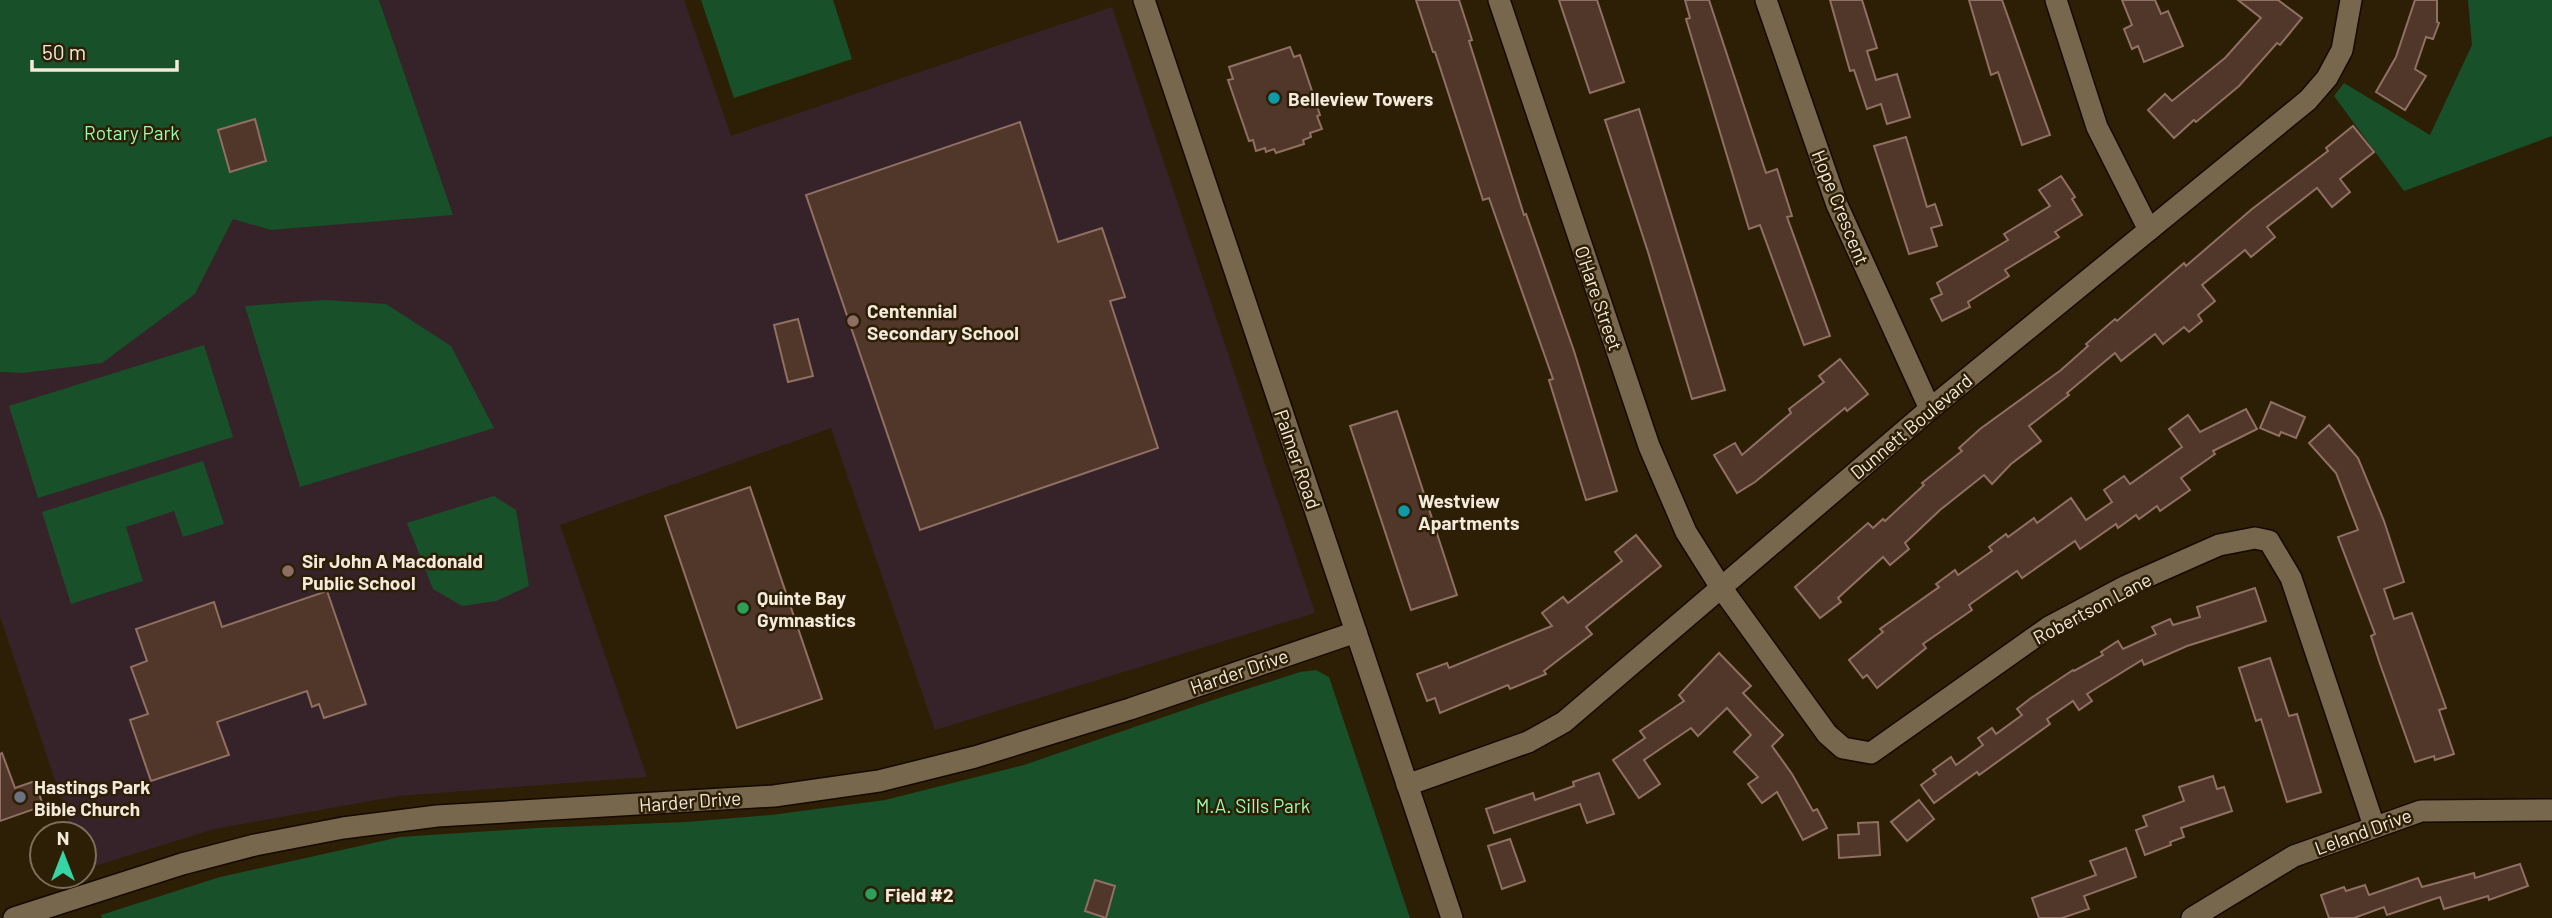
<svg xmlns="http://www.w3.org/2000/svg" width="2552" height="918" viewBox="0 0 2552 918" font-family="Barlow,sans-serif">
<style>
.education{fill:#362329}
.green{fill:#18502a}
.building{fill:#51362a;stroke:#8f7063;stroke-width:2}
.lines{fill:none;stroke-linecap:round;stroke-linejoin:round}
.minor-casing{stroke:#150900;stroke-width:24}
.tertiary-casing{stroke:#150900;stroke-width:24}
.minor{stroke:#77674d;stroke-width:21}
.tertiary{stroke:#77674d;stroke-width:21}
.culture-dot{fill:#0f9aa8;stroke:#2d1f06;stroke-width:2.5}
.education-dot{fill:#8d6e63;stroke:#2d1f06;stroke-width:2.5}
.leisure-dot{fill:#2e9e5b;stroke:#2d1f06;stroke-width:2.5}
.worship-dot{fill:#6b7280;stroke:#2d1f06;stroke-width:2.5}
.labels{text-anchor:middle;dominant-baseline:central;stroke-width:5;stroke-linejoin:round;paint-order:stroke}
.poi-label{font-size:19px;font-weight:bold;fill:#f3eadc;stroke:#2d1f06;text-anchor:start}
.park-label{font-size:19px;fill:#99fbb1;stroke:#2d1f06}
.street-label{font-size:19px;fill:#f3eadc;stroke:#2d1f06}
</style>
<rect width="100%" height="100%" fill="#2d1f06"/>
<polygon class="education" points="379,0 684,0 731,136 1112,7 1315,613 935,730 831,428 560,525 647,777 398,796 214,829 85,869 84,834 73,834 0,616 0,372 23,373 195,294 233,218 271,230 452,214"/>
<g class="green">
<polygon points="0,0 379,0 453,215 271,230 233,219 195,294 102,363 23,373 0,372"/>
<polygon points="701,0 833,0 852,59 734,98"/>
<polygon points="2468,0 2552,0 2552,136 2404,191 2334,96 2344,83 2430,135 2472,45"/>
<polygon points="325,300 386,304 451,346 494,428 300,487 245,306"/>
<polygon points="204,345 233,437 38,498 9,406"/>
<polygon points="203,461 224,524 183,537 174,511 126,527 143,581 71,604 42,512"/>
<polygon points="494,496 516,510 529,586 496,601 462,606 433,589 407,523"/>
<polygon points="1316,670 1329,677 1410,918 102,918 101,915 220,877 400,837 537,828 686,822 771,815 885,800 1024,765 1216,699 1300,672"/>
</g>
<g class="building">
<polygon points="1416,0 1459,0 1472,40 1469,41 1524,215 1526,214 1574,351 1617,491 1586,500 1549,380 1553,379 1489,198 1483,200 1435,52 1433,52"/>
<polygon points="1559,0 1597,0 1624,82 1590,93"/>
<polygon points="1685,0 1709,0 1766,173 1777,169 1792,216 1787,217 1830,336 1804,345 1760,225 1749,229 1686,19 1690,18"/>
<polygon points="1830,0 1862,0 1877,48 1867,51 1876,80 1897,74 1910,117 1887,124 1881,104 1867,109 1854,70 1850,71"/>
<polygon points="1969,0 2002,0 2050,135 2022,145 1998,72 1991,75"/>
<polygon points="2122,0 2155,0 2161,14 2168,11 2183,46 2144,62 2138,46 2132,49 2124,29 2132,25"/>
<polygon points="2238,0 2278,0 2302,18 2280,45 2277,43 2239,86 2196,122 2194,120 2174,138 2148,110 2165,94 2172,101 2225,58 2261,18"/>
<polygon points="2415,0 2437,0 2437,22 2439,23 2433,39 2426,37 2415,69 2426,76 2405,110 2376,92 2396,57"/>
<polygon points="1290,47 1294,57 1300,55 1320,115 1317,116 1322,129 1310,133 1311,137 1303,140 1304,144 1276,153 1274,149 1266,152 1265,148 1256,151 1253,140 1249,141 1228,80 1233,79 1229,67"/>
<polygon points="1639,109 1725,390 1692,399 1648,252 1605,120"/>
<polygon points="255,119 266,161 230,172 218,130"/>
<polygon points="1020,122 1058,242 1102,228 1125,297 1110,301 1158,448 920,530 806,195"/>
<polygon points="2353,126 2374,152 2340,179 2350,192 2332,207 2317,188 2267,227 2275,237 2251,257 2245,250 2202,285 2215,301 2198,315 2202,321 2189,332 2184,327 2163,344 2155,334 2121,361 2115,353 2067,393 2069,395 2029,426 2041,441 2011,464 1992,484 1984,475 1940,510 1905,543 1909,549 1890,565 1883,557 1838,598 1841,602 1820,618 1795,587 1868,523 1873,528 1883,519 1885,521 1924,485 1922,483 1962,451 1959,448 1980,429 2061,370 2088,346 2086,344 2115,319 2117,321 2184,263 2186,266 2252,209 2328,151 2326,148"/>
<polygon points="1906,137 1927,207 1935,204 1942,225 1931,228 1937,246 1909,254 1874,146"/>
<polygon points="2061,176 2075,197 2072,199 2082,215 2055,232 2059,237 2005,270 2009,276 1968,302 1970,307 1942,321 1931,299 1942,294 1937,283 2008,240 2004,234 2050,206 2039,190"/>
<polygon points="798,319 813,376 788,382 774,325"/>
<polygon points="1840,359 1868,394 1847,411 1845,408 1755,482 1737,493 1714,455 1735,443 1742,455 1791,413 1789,409 1824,382 1819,376"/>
<polygon points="2271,402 2305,417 2296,438 2281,432 2279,436 2260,428"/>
<polygon points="2246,409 2257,429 2213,451 2215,454 2181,478 2190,490 2160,511 2157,506 2139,519 2136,515 2118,528 2116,524 2080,549 2075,541 2022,578 2017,571 1969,605 1972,610 1923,644 1926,648 1877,688 1867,675 1863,678 1849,660 1883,632 1880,629 1939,587 1936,584 1955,570 1958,575 1992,551 1989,547 2006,534 2008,537 2034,518 2037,523 2071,498 2086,520 2112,502 2104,490 2124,476 2130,484 2182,447 2169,429 2188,415 2200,432"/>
<polygon points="1397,411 1457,595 1411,610 1350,426"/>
<polygon points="2329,425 2358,458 2384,521 2404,582 2384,589 2394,619 2412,613 2446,708 2439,710 2454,754 2435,760 2434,756 2415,762 2379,661 2371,636 2375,634 2338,537 2358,530 2336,473 2309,443"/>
<polygon points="750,487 822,699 737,728 665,516"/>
<polygon points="1636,535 1661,566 1586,627 1592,634 1544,671 1546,674 1510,689 1508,685 1440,713 1435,698 1427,701 1417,674 1447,663 1449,668 1552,626 1542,613 1563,597 1568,603 1622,561 1615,552"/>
<polygon points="2255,588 2266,621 2187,646 2144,665 2142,660 2087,694 2092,701 2079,710 2073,701 2047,719 2050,724 1979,775 1977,772 1934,803 1921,785 1936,774 1933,770 1951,757 1956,765 1983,745 1978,738 1992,728 1996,734 2022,715 2017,709 2031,698 2073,670 2074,671 2103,655 2101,652 2118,641 2123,649 2156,634 2152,627 2170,619 2173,625 2200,617 2197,607"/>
<polygon points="327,591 366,704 324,718 319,704 312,707 307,691 217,722 229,755 151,781 130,720 148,714 131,667 147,661 136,629 214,602 222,627"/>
<polygon points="1719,653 1751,686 1743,693 1783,735 1772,746 1792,774 1813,811 1817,809 1827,828 1803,840 1777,792 1762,803 1748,784 1758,777 1734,752 1751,735 1727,708 1698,736 1691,728 1644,760 1660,784 1639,798 1613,760 1645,738 1640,731 1684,701 1679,695"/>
<polygon points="2270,658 2289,716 2297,714 2321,792 2287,802 2261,719 2256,721 2239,668"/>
<polygon points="2,753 15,788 35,781 43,806 0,821 0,754"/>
<polygon points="1599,773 1614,814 1587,823 1580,804 1494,833 1486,809 1533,793 1535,800 1574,786 1573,782"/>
<polygon points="2213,776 2217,789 2224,787 2232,811 2181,828 2184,837 2170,842 2171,845 2145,855 2136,830 2147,826 2143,816 2184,801 2179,787"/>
<polygon points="1919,800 1934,819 1907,841 1891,822"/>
<polygon points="1878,822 1880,855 1839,858 1838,835 1859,834 1858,823"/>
<polygon points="1510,839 1525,881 1502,889 1488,846"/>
<polygon points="2126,848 2136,877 2084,896 2089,909 2062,918 2039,918 2032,898 2096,875 2090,861"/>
<polygon points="2520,864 2528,886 2489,900 2488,896 2444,909 2440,897 2387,915 2384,907 2354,918 2329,918 2321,895 2344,887 2346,891 2365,885 2369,895 2418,878 2422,887 2474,873 2475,878"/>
<polygon points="1095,880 1115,886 1106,918 1085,911"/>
</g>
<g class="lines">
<defs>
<g id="minor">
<polyline points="1499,0 1649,446 1686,532 1720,586 1827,734 1843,748 1871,753 2049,627 2126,586 2219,545 2255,538 2269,541 2291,578 2374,826"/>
<polyline points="1766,0 1837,205 1930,409"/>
<polyline points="2056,0 2097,127 2149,230"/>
<polyline points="1407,785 1528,742 1564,722 1930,409 2308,100 2327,78 2342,50 2351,0"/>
<polyline points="2192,918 2294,856 2421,811 2552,810"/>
</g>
<g id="tertiary">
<polyline points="1144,0 1452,918"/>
<polyline points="14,918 182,864 255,845 343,828 437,816 774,796 879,781 975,757 1130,709 1356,632"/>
</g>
</defs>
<use href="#minor" class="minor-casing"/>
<use href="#tertiary" class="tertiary-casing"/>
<use href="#minor" class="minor"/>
<use href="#tertiary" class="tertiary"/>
</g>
<g class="culture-dot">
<circle cx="1274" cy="98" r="7"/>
<circle cx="1404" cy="511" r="7"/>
</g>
<g class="education-dot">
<circle cx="853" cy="321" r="7"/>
<circle cx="288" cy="571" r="7"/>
</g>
<g class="leisure-dot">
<circle cx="743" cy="608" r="7"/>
<circle cx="871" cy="894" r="7"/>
</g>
<circle class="worship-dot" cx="20" cy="797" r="7"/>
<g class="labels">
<g class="poi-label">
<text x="1288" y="98">Belleview Towers</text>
<text x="867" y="310">Centennial<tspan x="867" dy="22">Secondary School</tspan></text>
<text x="1418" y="500">Westview<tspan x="1418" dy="22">Apartments</tspan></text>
<text x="302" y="560">Sir John A Macdonald<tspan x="302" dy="22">Public School</tspan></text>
<text x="757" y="597">Quinte Bay<tspan x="757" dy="22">Gymnastics</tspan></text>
<text x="34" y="786">Hastings Park<tspan x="34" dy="22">Bible Church</tspan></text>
<text x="885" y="894">Field #2</text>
</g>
<g class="park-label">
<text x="132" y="132">Rotary Park</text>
<text x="1253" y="805">M.A. Sills Park</text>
</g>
<g class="street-label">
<text transform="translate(1841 207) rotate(68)">Hope Crescent</text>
<text transform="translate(1599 298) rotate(71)">O'Hare Street</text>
<text transform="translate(1911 426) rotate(-40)">Dunnett Boulevard</text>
<text transform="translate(1298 459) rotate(71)">Palmer Road</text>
<text transform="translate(2092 608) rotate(-28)">Robertson Lane</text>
<text transform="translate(1239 671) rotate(-19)">Harder Drive</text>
<text transform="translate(690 801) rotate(-4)">Harder Drive</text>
<text transform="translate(2363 831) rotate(-20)">Leland Drive</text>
</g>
</g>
<g transform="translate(63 855)"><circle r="33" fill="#2d1f06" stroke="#7c705c" stroke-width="2"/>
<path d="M0-5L12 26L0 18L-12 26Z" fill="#37d4a6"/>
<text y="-10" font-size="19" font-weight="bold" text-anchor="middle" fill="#f3eadc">N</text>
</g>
<path d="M32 60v10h145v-10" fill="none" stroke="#f3eadc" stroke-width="3.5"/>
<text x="42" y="60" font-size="21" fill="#f3eadc" stroke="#2d1f06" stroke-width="5" paint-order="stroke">50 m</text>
</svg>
